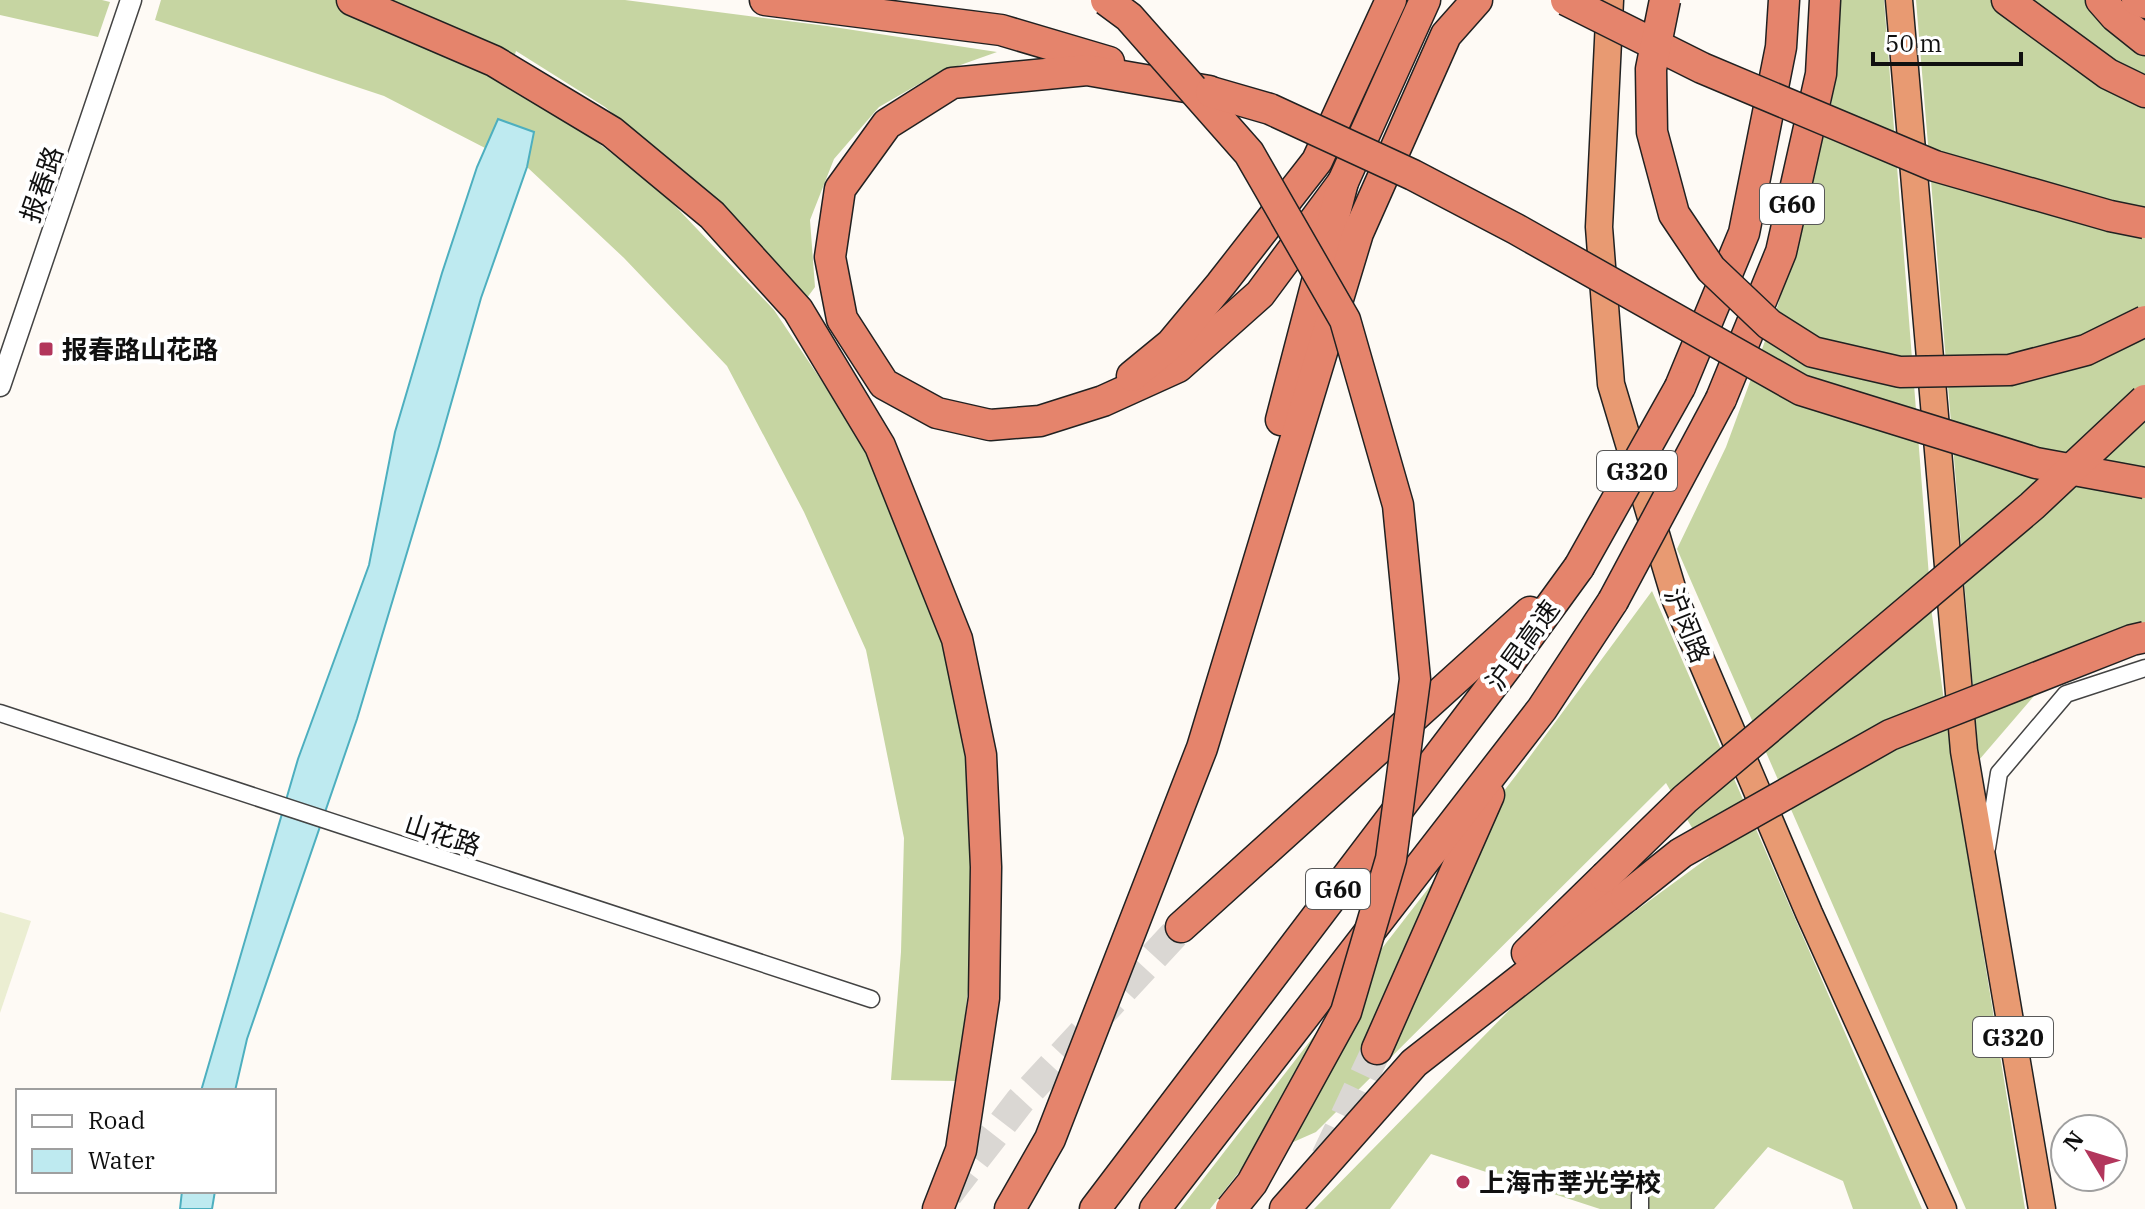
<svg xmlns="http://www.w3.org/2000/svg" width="2145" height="1209" viewBox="0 0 2145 1209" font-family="'IBM Plex Serif','Noto Sans SC',serif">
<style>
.forest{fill:#c6d5a2}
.pitch{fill:#ebeed2}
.water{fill:#beeaf0;stroke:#4dafbf;stroke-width:2}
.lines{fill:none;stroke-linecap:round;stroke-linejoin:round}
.motorway-tunnel{stroke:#dad7d3;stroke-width:30;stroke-dasharray:30 15;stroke-linecap:butt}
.minor-casing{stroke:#434343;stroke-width:19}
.tertiary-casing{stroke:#434343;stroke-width:23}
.trunk-casing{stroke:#212121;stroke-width:29}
.motorway-casing{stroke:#212121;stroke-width:33}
.minor{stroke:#fff;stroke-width:16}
.tertiary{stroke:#fff;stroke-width:20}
.trunk{stroke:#e89a72;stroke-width:26}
.motorway{stroke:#e5846c;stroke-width:30}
.motorway-bridge-casing{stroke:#212121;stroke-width:33;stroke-linecap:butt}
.motorway-bridge{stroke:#e5846c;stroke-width:30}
.poi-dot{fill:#b2365c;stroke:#fff;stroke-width:3}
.labels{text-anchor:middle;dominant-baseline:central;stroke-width:8;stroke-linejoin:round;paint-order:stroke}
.shield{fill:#fff;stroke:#585858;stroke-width:2}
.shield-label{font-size:24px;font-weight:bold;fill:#101010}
.street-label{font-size:26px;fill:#101010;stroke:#fff}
.poi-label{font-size:26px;font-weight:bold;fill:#101010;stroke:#fff;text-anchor:start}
</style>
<rect width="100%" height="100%" fill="#fefaf5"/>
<g class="forest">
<polygon points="0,0 102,0 110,2 98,37 0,15"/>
<polygon points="161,0 625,0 827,26 997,52 938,73 879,107 834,159 810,220 815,287 804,302 717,201 605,107 516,51 506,85 556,111 660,190 774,310 858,435 909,546 950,658 975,791 976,925 957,1081 891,1080 901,952 904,838 866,650 804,512 727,366 624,258 527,167 533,132 498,119 487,149 384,96 155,20"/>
<polygon points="1840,0 1884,0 1932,615 1954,772 2025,1209 1966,1209 1677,549 1726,447 1776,311 1797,241 1831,106"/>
<polygon points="1916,0 2089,0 2145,38 2145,633 2040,689 1979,760"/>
<polygon points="1652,591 1922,1209 1853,1209 1843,1181 1768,1147 1714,1209 1600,1209 1431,1154 1390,1209 1314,1209 1532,987 1709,857 1666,783 1316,1132 1246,1163 1210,1209 1180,1209 1517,774"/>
</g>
<polygon class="pitch" points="0,912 31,921 0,1013"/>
<g class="water">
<polygon points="498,119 534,132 527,167 481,298 439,446 357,719 247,1039 235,1091 201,1091 298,759 369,565 395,432 442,273 477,167"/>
<polygon points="182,1191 215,1191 212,1209 180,1209"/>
</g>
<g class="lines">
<g class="motorway-tunnel">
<polyline points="1326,1157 1377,1049"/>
<polyline points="948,1194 1020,1101 1181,927"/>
</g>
<defs>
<g id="minor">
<polyline points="0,713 871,999"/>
<polyline points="1987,848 1999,773 2066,694 2145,668"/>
<polyline points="1640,1195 1640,1209"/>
</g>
<polyline id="tertiary" points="0,386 131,0"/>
<g id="trunk">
<polyline points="1610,0 1599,227 1611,384 1676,601 1809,913 1943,1209"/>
<polyline points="1899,0 1964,751 2042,1209"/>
</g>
<g id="motorway">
<polyline points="352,0 494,61 612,132 712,215 798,310 880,446 957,639 981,755 986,867 984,998 961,1150 938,1209"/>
<polyline points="765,0 1001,30 1109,62"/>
<polyline points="2007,0 2108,74 2145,92"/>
<polyline points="2101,0 2115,16 2145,40"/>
<polyline points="2137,0 2145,3"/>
<polyline points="1209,91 1087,70 952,83 887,124 840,189 830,257 842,319 884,384 937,413 990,425 1040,421 1103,401 1178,367 1260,294 1343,182"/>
<polyline points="1132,376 1171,344 1221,284 1317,161 1391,0"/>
<polyline points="1680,387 1744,233 1781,47 1784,0"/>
<polyline points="1721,399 1781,252 1821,74 1825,0"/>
<polyline points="1281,420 1343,182 1425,0"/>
<polyline points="1181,927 1530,612"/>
<polyline points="1527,953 1605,877"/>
<polyline points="1377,1049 1489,795"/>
<polyline points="1010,1209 1050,1139 1202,748 1358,233 1446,35 1477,0"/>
<polyline points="1095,1209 1507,666 1579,567"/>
<polyline points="1155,1209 1542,709 1613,601"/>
<polyline points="1285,1209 1414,1063 1626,897"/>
</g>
</defs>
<use href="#minor" class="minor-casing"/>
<use href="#tertiary" class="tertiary-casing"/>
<use href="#trunk" class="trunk-casing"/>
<use href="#motorway" class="motorway-casing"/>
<use href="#minor" class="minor"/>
<use href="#tertiary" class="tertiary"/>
<use href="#trunk" class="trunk"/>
<use href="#motorway" class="motorway"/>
<defs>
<g id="motorway-bridge">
<polyline points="1106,0 1129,17 1249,153 1345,320 1398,505 1415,679 1391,859 1346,1012 1252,1183 1231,1209"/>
<polyline points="1566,0 1702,68 1935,166 2110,216 2145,223"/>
<polyline points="1665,0 1651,69 1652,132 1674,214 1711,269 1769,324 1813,352 1900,372 2010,370 2086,350 2145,321"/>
<polyline points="1211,92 1270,109 1413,175 1516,229 1801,390 2036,463 2145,483"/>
<polyline points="1579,567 1680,387"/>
<polyline points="1613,601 1721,399"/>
<polyline points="1605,877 1685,799 2032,506 2145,400"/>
<polyline points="1626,897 1681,853 1890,735 2132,640 2145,637"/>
</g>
</defs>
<use href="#motorway-bridge" class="motorway-bridge-casing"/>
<use href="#motorway-bridge" class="motorway-bridge"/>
</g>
<g class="poi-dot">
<rect x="38" y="341" width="16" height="16" rx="4"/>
<circle cx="1463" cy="1182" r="8"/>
</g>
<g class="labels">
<g class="shield">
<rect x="1760" y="184" width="64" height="40" rx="6"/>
<rect x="1597" y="451" width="80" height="40" rx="6"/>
<rect x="1306" y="869" width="64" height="40" rx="6"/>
<rect x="1973" y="1017" width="80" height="40" rx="6"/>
</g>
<g class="shield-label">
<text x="1792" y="204">G60</text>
<text x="1637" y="471">G320</text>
<text x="1338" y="889">G60</text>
<text x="2013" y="1037">G320</text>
</g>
<g class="street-label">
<text transform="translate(41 184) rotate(-71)">报春路</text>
<text transform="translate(1688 625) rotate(68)">沪闵路</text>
<text transform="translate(1522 645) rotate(-54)">沪昆高速</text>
<text transform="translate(443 834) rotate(18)">山花路</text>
</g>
<g class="poi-label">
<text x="62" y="349">报春路山花路</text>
<text x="1479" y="1182">上海市莘光学校</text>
</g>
</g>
<rect x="16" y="1089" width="260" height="104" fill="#ffffff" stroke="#9f9f9f" stroke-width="2"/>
<rect x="32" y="1115" width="40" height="12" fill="#ffffff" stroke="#9f9f9f" stroke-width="2"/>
<text x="88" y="1129" font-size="24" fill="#101010">Road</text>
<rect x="32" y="1149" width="40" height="24" fill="#beeaf0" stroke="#9f9f9f" stroke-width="2"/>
<text x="88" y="1169" font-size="24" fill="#101010">Water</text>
<g transform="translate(2089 1153) rotate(308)"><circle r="38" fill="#ffffff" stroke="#9f9f9f" stroke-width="2"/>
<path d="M0-6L14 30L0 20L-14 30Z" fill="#b2365c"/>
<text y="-12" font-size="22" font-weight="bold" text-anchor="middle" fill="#101010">N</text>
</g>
<path d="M1873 52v12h148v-12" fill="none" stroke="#101010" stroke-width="4"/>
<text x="1885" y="52" font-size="24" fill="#101010" stroke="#ffffff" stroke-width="6" paint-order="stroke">50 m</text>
</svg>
